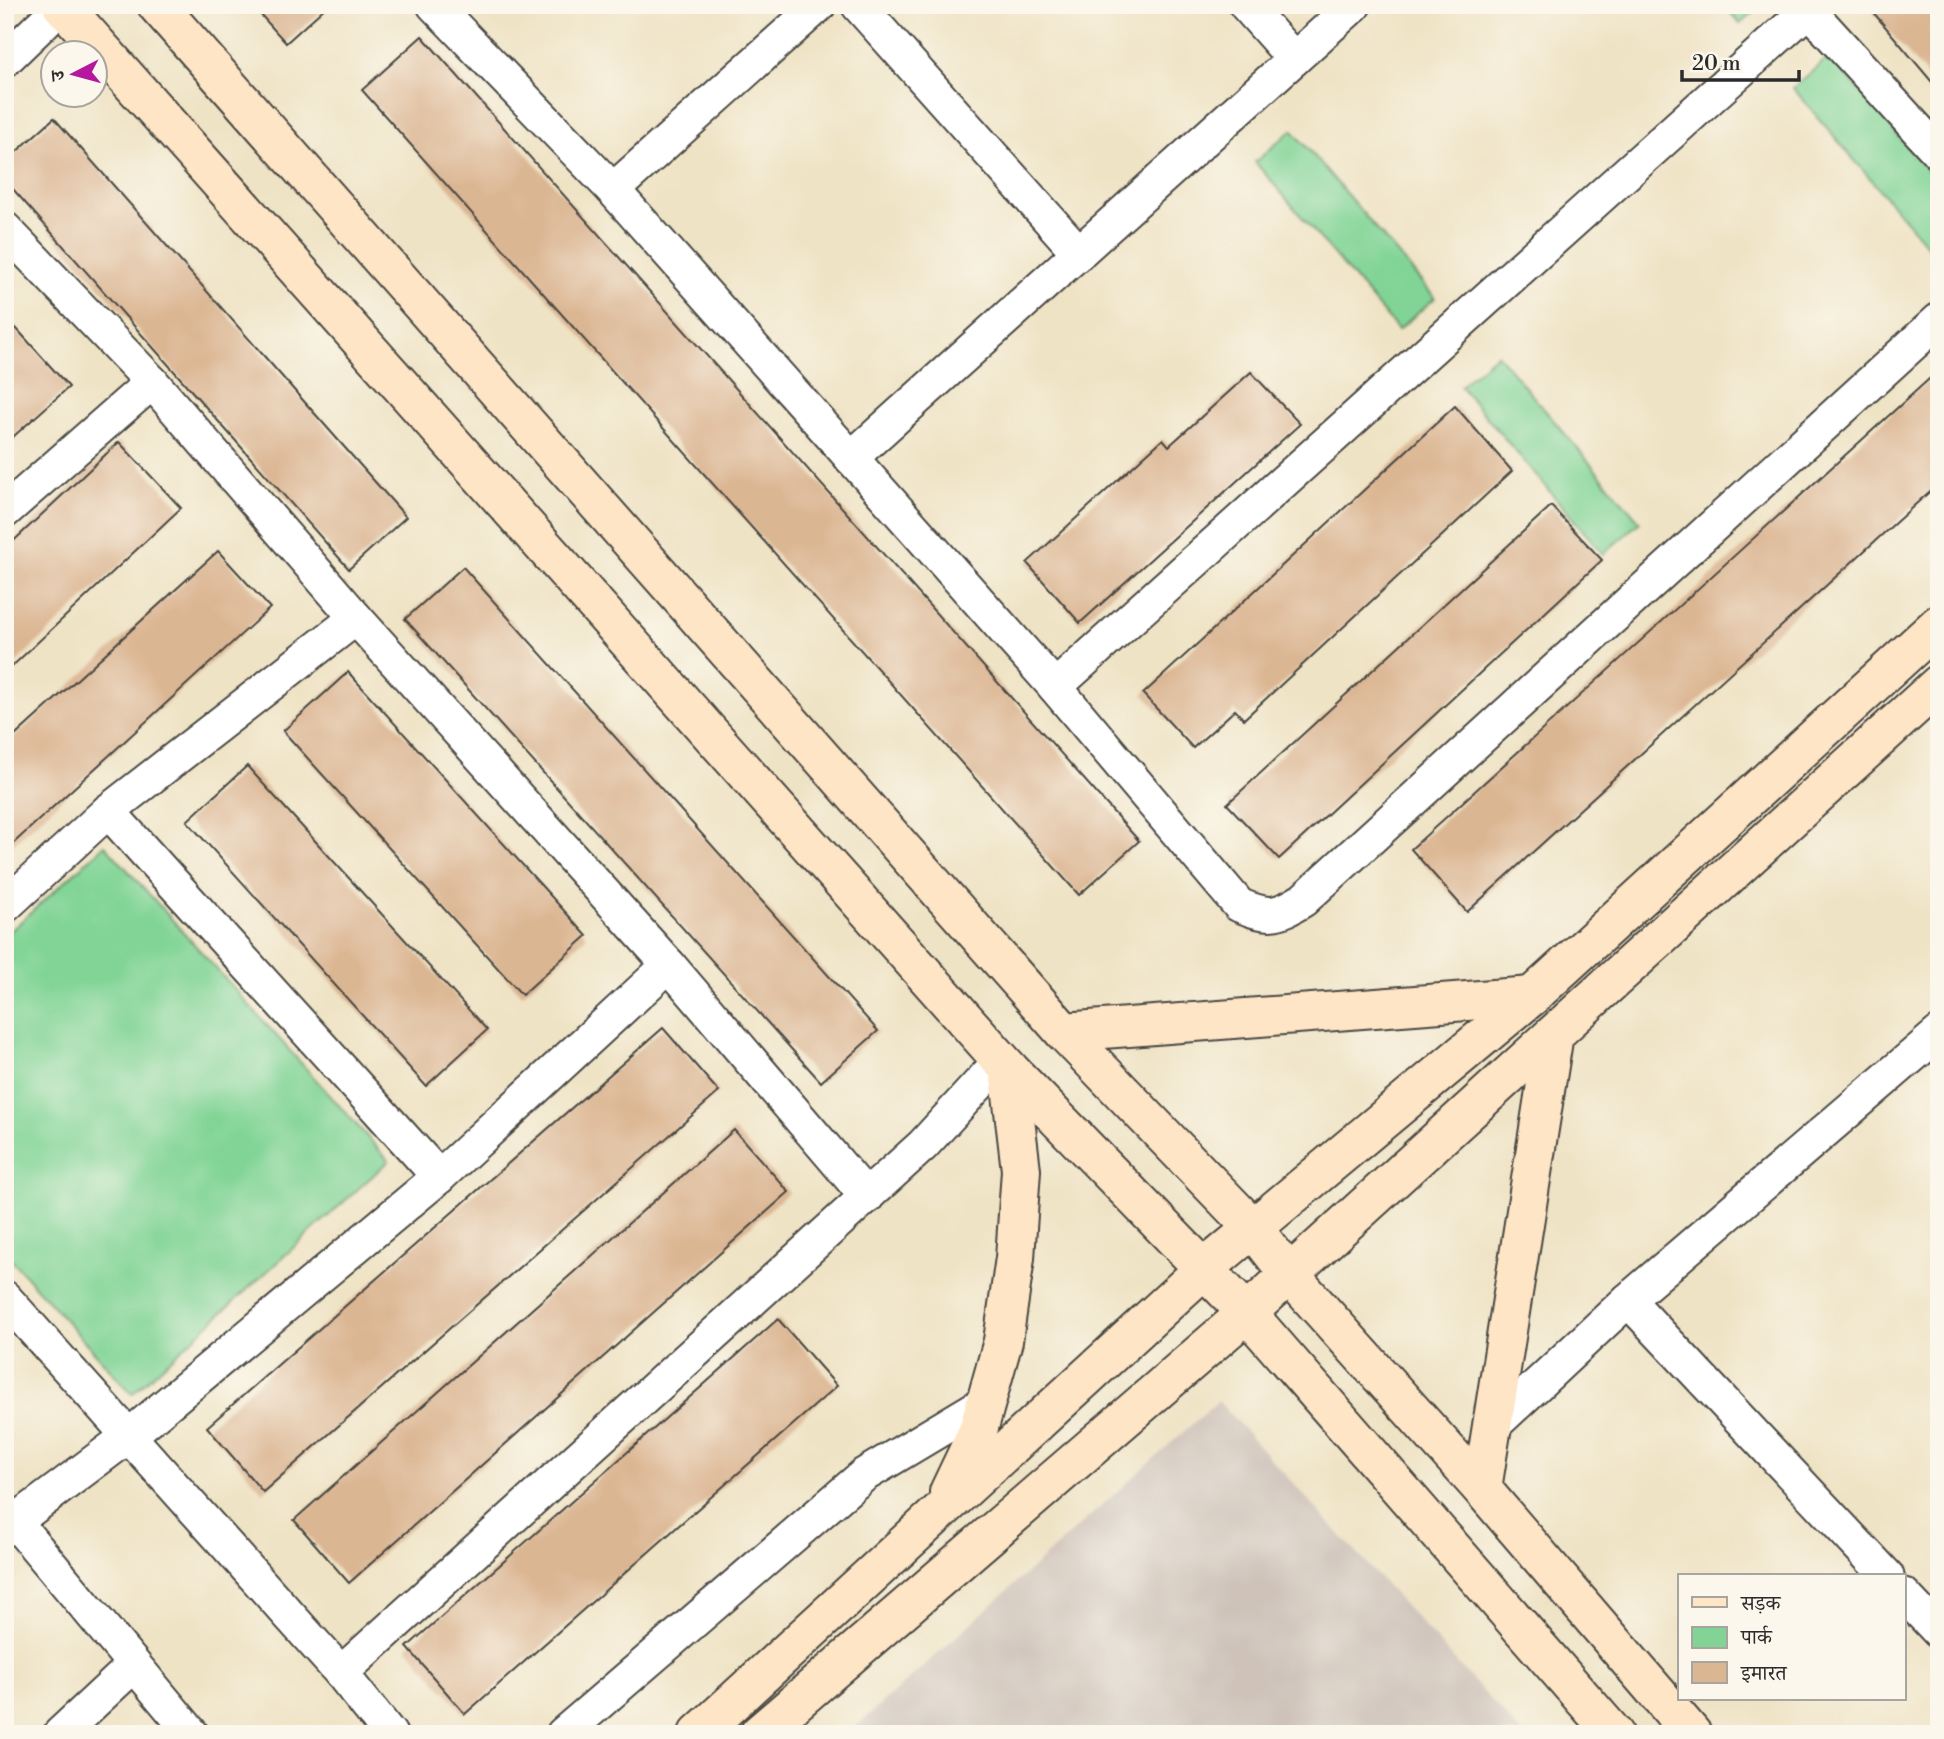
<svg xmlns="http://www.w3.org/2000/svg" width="1944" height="1739" viewBox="0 0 1944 1739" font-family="'Libre Bodoni','Noto Serif Devanagari',serif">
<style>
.industrial{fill:#cec2b9}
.green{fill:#81d496;stroke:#568060;stroke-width:2}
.building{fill:#dbb693}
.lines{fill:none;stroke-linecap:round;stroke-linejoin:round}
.street-casing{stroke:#484742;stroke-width:37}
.secondary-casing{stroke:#484742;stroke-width:42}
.street{stroke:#fff;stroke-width:33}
.secondary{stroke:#fee5c5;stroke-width:38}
</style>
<rect width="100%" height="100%" fill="#fbf7ec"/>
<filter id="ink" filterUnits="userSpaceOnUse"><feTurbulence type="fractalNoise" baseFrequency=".0143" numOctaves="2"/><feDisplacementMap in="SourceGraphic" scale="14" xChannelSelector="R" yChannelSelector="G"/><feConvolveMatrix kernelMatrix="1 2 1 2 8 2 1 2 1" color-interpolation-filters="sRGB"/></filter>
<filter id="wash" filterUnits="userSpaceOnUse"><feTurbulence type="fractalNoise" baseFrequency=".00686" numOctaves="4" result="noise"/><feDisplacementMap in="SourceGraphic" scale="28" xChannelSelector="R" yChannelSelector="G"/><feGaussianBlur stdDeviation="1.57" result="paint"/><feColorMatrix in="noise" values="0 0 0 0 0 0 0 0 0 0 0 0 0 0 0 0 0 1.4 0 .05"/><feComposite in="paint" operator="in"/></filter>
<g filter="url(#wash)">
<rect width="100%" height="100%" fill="#efe3c5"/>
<polygon class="industrial" points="1218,1401 1522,1734 848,1734"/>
<g class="green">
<polygon points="1724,5 1762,5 1740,24"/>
<polygon points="1830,56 1939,184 1939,253 1936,256 1793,88"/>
<polygon points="1292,130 1435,298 1398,330 1255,162"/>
<polygon points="1497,354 1640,522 1603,554 1460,386"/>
<polygon points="105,845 389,1161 132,1394 5,1253 5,936"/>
</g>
<g id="blocks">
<g class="building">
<polygon points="252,5 328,5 286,43"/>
<polygon points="1867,5 1939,5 1939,90 1932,82"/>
<polygon points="422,36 1139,841 1079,895 362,90"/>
<polygon points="54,118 406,517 349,569 5,180 5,162"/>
<polygon points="16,328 69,387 5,444 5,338"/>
<polygon points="1939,370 1939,483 1467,912 1411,849"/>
<polygon points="1251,372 1300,424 1080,623 1027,563 1163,439 1169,446"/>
<polygon points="1455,406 1512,471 1244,719 1235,710 1193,748 1143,694"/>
<polygon points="119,442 181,508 5,673 5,549"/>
<polygon points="1551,506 1602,560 1279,859 1227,804"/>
<polygon points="218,551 270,608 5,851 5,745"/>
<polygon points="463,567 878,1031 821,1082 405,619"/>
<polygon points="348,672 587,936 522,995 283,731"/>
<polygon points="247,766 487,1030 426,1086 187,821"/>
<polygon points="663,1028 719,1092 263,1492 207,1427"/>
<polygon points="734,1130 789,1192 349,1583 294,1520"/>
<polygon points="778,1319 837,1386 465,1714 407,1647"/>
</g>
</g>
</g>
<g filter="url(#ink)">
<use href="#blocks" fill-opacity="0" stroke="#484742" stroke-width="2"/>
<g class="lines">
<defs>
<g id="street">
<path d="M434 5 613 190 1055 687 1239 905C1268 917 1276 917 1303 900L1939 320"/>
<polyline points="858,5 1079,253"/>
<polyline points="1246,5 1294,59"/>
<polyline points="1804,5 1939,153"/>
<polyline points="5,60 62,5"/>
<polyline points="613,190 819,5"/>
<polyline points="5,229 152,382 356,618 669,965 867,1197"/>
<polyline points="851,458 1354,5"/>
<polyline points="5,511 152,382"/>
<polyline points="1055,687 1808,10"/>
<polyline points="108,811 439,1177"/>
<polyline points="5,906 108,811 356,618"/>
<polyline points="5,1298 341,1673 390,1734"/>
<polyline points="1628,1300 1887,1576"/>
<polyline points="1492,1427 1628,1300 1939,1033"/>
<polyline points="15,1522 192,1734"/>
<polyline points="5,1529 130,1435 439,1177 669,965"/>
<polyline points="1904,1595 1939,1632"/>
<polyline points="341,1673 923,1145 1001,1060"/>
<polyline points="60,1734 133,1666"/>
<polyline points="563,1734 864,1475 986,1402"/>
</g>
<g id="secondary">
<polyline points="62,5 1009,1069 1247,1313 1614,1734"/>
<polyline points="157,5 1064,1032 1253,1228 1288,1273 1482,1489 1692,1734"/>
<polyline points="1064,1032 1532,996"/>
<polyline points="1482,1489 1554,1034"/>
<polyline points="949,1492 978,1431 1003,1341 1015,1258 1021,1170 1009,1069"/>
<polyline points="698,1734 1204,1269 1532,996 1939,624"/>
<polyline points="759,1734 1247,1313 1939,684"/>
</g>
</defs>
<use href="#street" class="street-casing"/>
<use href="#secondary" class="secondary-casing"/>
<use href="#street" class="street"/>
<use href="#secondary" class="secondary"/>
</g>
</g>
<rect width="1944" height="1739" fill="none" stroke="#fbf7ec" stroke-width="28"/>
<rect x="1678" y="1574" width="228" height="126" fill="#fbf7ec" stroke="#a8a59f" stroke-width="2"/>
<rect x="1692" y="1597" width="35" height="10" fill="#fee5c5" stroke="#a8a59f" stroke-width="2"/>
<text x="1741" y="1610" font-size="21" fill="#2b2b2b">सड़क</text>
<rect x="1692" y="1627" width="35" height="21" fill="#81d496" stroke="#a8a59f" stroke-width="2"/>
<text x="1741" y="1644" font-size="21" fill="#2b2b2b">पार्क</text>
<rect x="1692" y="1662" width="35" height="21" fill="#dbb693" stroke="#a8a59f" stroke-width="2"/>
<text x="1741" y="1680" font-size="21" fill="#2b2b2b">इमारत</text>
<g transform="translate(74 74) rotate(264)"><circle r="33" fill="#fbf7ec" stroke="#a8a59f" stroke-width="2"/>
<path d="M0-5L12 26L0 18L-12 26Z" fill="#b5179e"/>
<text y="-10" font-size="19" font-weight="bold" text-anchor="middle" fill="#2b2b2b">उ</text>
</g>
<path d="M1682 70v10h117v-10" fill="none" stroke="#2b2b2b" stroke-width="3.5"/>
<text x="1692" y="70" font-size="21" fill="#2b2b2b" stroke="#fbf7ec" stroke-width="5" paint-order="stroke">20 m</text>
</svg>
